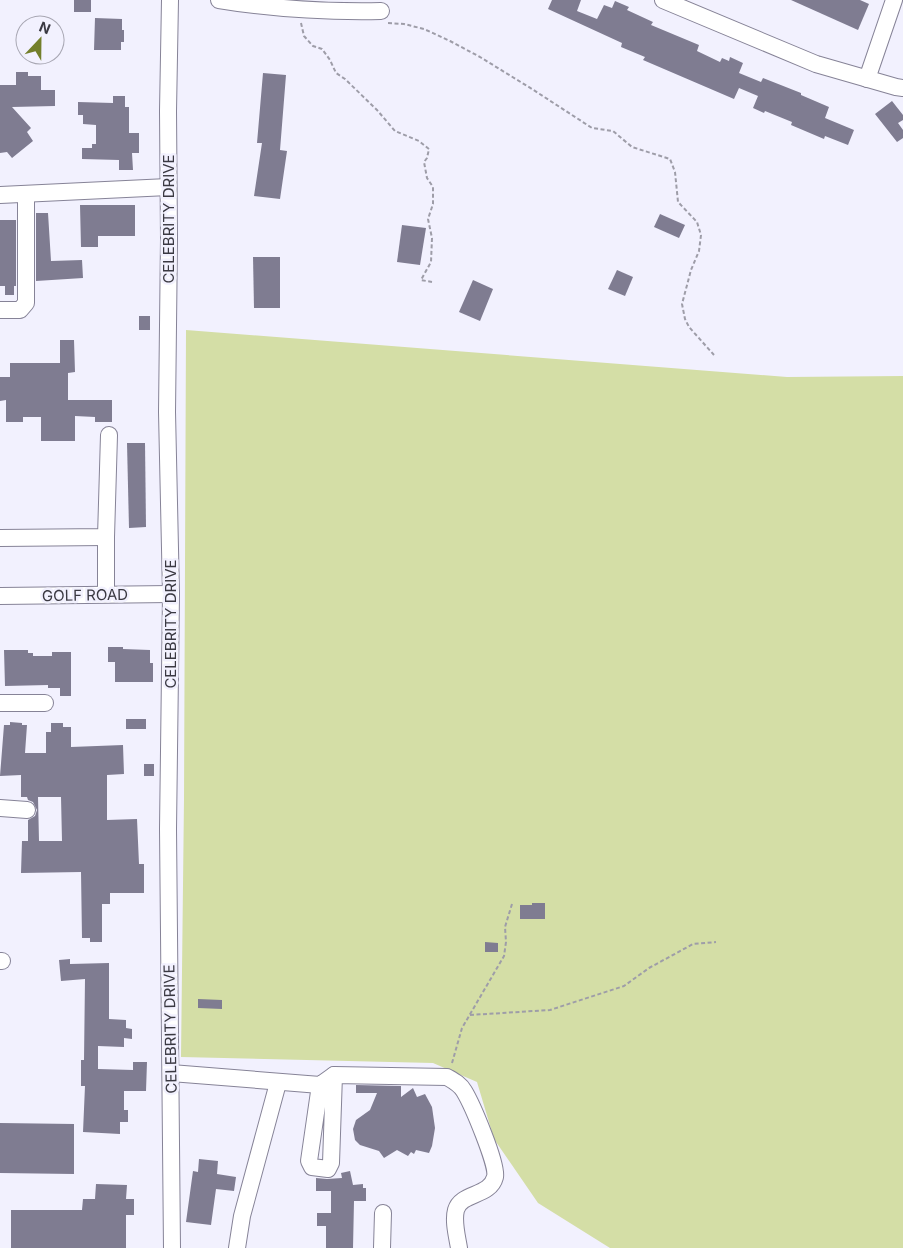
<svg xmlns="http://www.w3.org/2000/svg" width="903" height="1248" viewBox="0 0 903 1248" font-family="Inter,sans-serif">
<style>
.green{fill:#d4dea6}
.building{fill:#7f7c91;fill-rule:evenodd}
.lines{fill:none;stroke-linecap:round;stroke-linejoin:round}
.minor-casing{stroke:#868397;stroke-width:18}
.path{stroke:#9e9da8;stroke-width:2;stroke-dasharray:4 2.5;stroke-linecap:butt}
.minor{stroke:#fff;stroke-width:16}
.labels{text-anchor:middle;dominant-baseline:central;stroke-width:5;stroke-linejoin:round;paint-order:stroke}
.street-label{font-size:15px;fill:#3a3942;stroke:#f2f1fe}
</style>
<rect width="100%" height="100%" fill="#f2f1fe"/>
<polygon class="green" points="186,330 787,377 903,376 903,1248 610,1248 538,1203 494,1139 477,1082 433,1063 181,1057 184,799"/>
<g class="building">
<rect x="74" y="0" width="17" height="12"/>
<polygon points="552,0 581,0 577,11 597,19 604,5 612,8 615,1 629,7 627,10 653,22 651,25 699,45 697,51 720,62 722,58 729,61 730,57 743,63 739,73 761,82 763,78 801,93 801,95 829,107 825,118 854,130 848,145 825,136 824,139 791,125 792,122 765,111 764,113 753,108 758,96 739,88 734,99 643,60 645,57 621,47 622,43 548,9"/>
<polygon points="791,0 860,0 869,4 858,30"/>
<polygon points="95,18 122,19 122,30 124,30 124,42 121,42 121,50 94,50"/>
<polygon points="16,72 28,72 28,76 41,76 41,90 55,90 55,106 12,107 31,128 27,132 33,141 12,158 7,152 0,153 0,85 16,85"/>
<polygon points="263,73 286,75 280,150 287,151 280,199 254,196 262,143 257,143"/>
<polygon points="113,96 125,96 125,107 129,107 129,133 139,133 139,153 132,153 133,170 119,170 119,160 82,159 82,148 92,148 92,144 96,144 96,125 83,124 83,115 78,115 78,102 113,103"/>
<polygon points="892,101 903,115 903,120 898,123 903,130 903,138 897,142 875,114"/>
<polygon points="80,205 135,205 135,236 98,236 98,247 81,247"/>
<polygon points="36,213 48,213 51,261 82,260 83,278 36,281"/>
<polygon points="660,214 685,225 679,238 654,227"/>
<polygon points="0,220 16,220 16,286 14,286 14,295 5,295 5,286 0,286"/>
<polygon points="402,225 426,228 420,265 397,262"/>
<polygon points="253,257 280,257 280,308 254,308"/>
<polygon points="617,270 633,277 625,296 608,289"/>
<polygon points="473,280 493,289 480,321 459,312"/>
<rect x="139" y="316" width="11" height="14"/>
<polygon points="60,340 74,340 75,372 68,373 68,400 112,400 112,422 95,422 95,417 75,416 75,441 41,441 41,417 23,417 23,422 6,422 6,400 0,401 0,377 10,377 10,363 60,363"/>
<polygon points="127,443 145,443 146,527 129,528"/>
<polygon points="108,647 123,647 123,649 150,650 150,663 153,663 153,682 115,682 115,662 108,662"/>
<polygon points="4,650 28,650 28,653 33,653 33,656 52,656 52,652 71,652 71,696 60,696 60,688 48,688 48,685 5,686"/>
<rect x="126" y="719" width="20" height="10"/>
<path d="M10 722 22 723V725H27L25 753H46V732H51V723H63V727H71V747L123 745 124 774 107 775V820L137 819 139 864H144V893H110V904H102V942H90V938H82L81 872 21 873 22 841H28V820L35 816 37 810 33 802 28 800 27 797H21V775L0 776 4 725H10ZM38 797H61L62 841H39Z"/>
<rect x="144" y="764" width="10" height="12"/>
<polygon points="532,903 545,903 545,919 520,919 520,905 532,905"/>
<polygon points="485,942 498,943 498,952 485,952"/>
<polygon points="70,959 70,964 109,963 109,1019 126,1020 126,1028 132,1029 132,1039 124,1038 124,1047 98,1046 98,1069 133,1070 133,1062 147,1062 146,1091 124,1091 124,1110 128,1110 128,1122 120,1122 120,1134 83,1132 85,1086 81,1086 81,1060 84,1060 85,979 61,981 59,960"/>
<polygon points="198,999 222,1000 222,1009 198,1008"/>
<polygon points="356,1085 401,1086 401,1097 413,1088 417,1097 425,1094 432,1107 435,1128 432,1146 429,1153 416,1150 414,1154 411,1152 408,1156 397,1150 384,1158 379,1151 360,1145 355,1140 353,1129 356,1120 370,1110 377,1093 356,1093"/>
<polygon points="0,1123 74,1124 74,1174 0,1173"/>
<polygon points="199,1159 218,1161 217,1174 236,1177 234,1191 216,1189 211,1225 186,1222 193,1171 198,1172"/>
<polygon points="350,1171 353,1185 363,1184 363,1188 366,1188 366,1201 354,1201 353,1248 326,1248 326,1226 317,1226 317,1213 331,1213 331,1191 316,1191 316,1178 327,1179 342,1178 341,1173"/>
<polygon points="96,1184 127,1185 126,1199 134,1199 134,1215 126,1215 126,1248 11,1248 11,1210 82,1210 83,1199 95,1199"/>
</g>
<g class="lines">
<defs>
<g id="minor">
<polyline points="170,0 168,111 169,239 167,412 171,594 168,829 172,1248"/>
<path d="M219 0C273 9 327 12 381 11"/>
<polyline points="663,0 816,64 896,87 903,88"/>
<polyline points="867,79 894,0"/>
<polyline points="0,195 168,187"/>
<polyline points="0,310 20,310 26,303 26,194"/>
<polyline points="0,538 106,537 109,435"/>
<polyline points="106,594 106,537"/>
<polyline points="0,596 171,594"/>
<polyline points="0,703 45,703"/>
<polyline points="0,808 27,810"/>
<polyline points="0,961 2,961"/>
<path d="M171 1073 320 1085 334 1075 447 1077C454 1081 460 1084 464 1091 472 1104 498 1165 495 1177 490 1197 461 1192 456 1210 453 1221 457 1236 459 1248"/>
<polyline points="320,1085 309,1161 312,1167 328,1169 331,1163 334,1075"/>
<polyline points="237,1248 242,1216 278,1083"/>
<polyline points="382,1248 383,1213"/>
</g>
</defs>
<use href="#minor" class="minor-casing"/>
<g class="path">
<polyline points="301,23 304,36 313,46 322,49 330,60 336,73 345,79 377,110 395,131 419,141 429,149 427,158 424,162 427,178 433,187 433,204 428,219 432,238 431,262 421,280 432,282"/>
<polyline points="388,23 404,24 424,29 450,41 480,57 532,89 592,128 613,131 632,147 670,159 675,172 678,202 697,222 701,235 699,251 691,270 682,304 685,319 689,327 714,355"/>
<polyline points="470,1015 550,1010 624,986 649,968 693,944 716,942"/>
<polyline points="452,1063 462,1028 504,956 506,942 505,927 512,904"/>
</g>
<use href="#minor" class="minor"/>
</g>
<g class="labels">
<g class="street-label">
<text transform="translate(168 219) rotate(-90)">CELEBRITY DRIVE</text>
<text transform="translate(85 595) rotate(-1)">GOLF ROAD</text>
<text transform="translate(170 624) rotate(-90)">CELEBRITY DRIVE</text>
<text transform="translate(170 1029) rotate(-91)">CELEBRITY DRIVE</text>
</g>
</g>
<g transform="translate(40 40) rotate(22)"><circle r="24" fill="#f2f1fe" stroke="#a8a7b3"/>
<path d="M0-4L9 19L0 12L-9 19Z" fill="#737f2b"/>
<text y="-8" font-size="14" font-weight="bold" text-anchor="middle" fill="#3a3942">N</text>
</g>
</svg>
